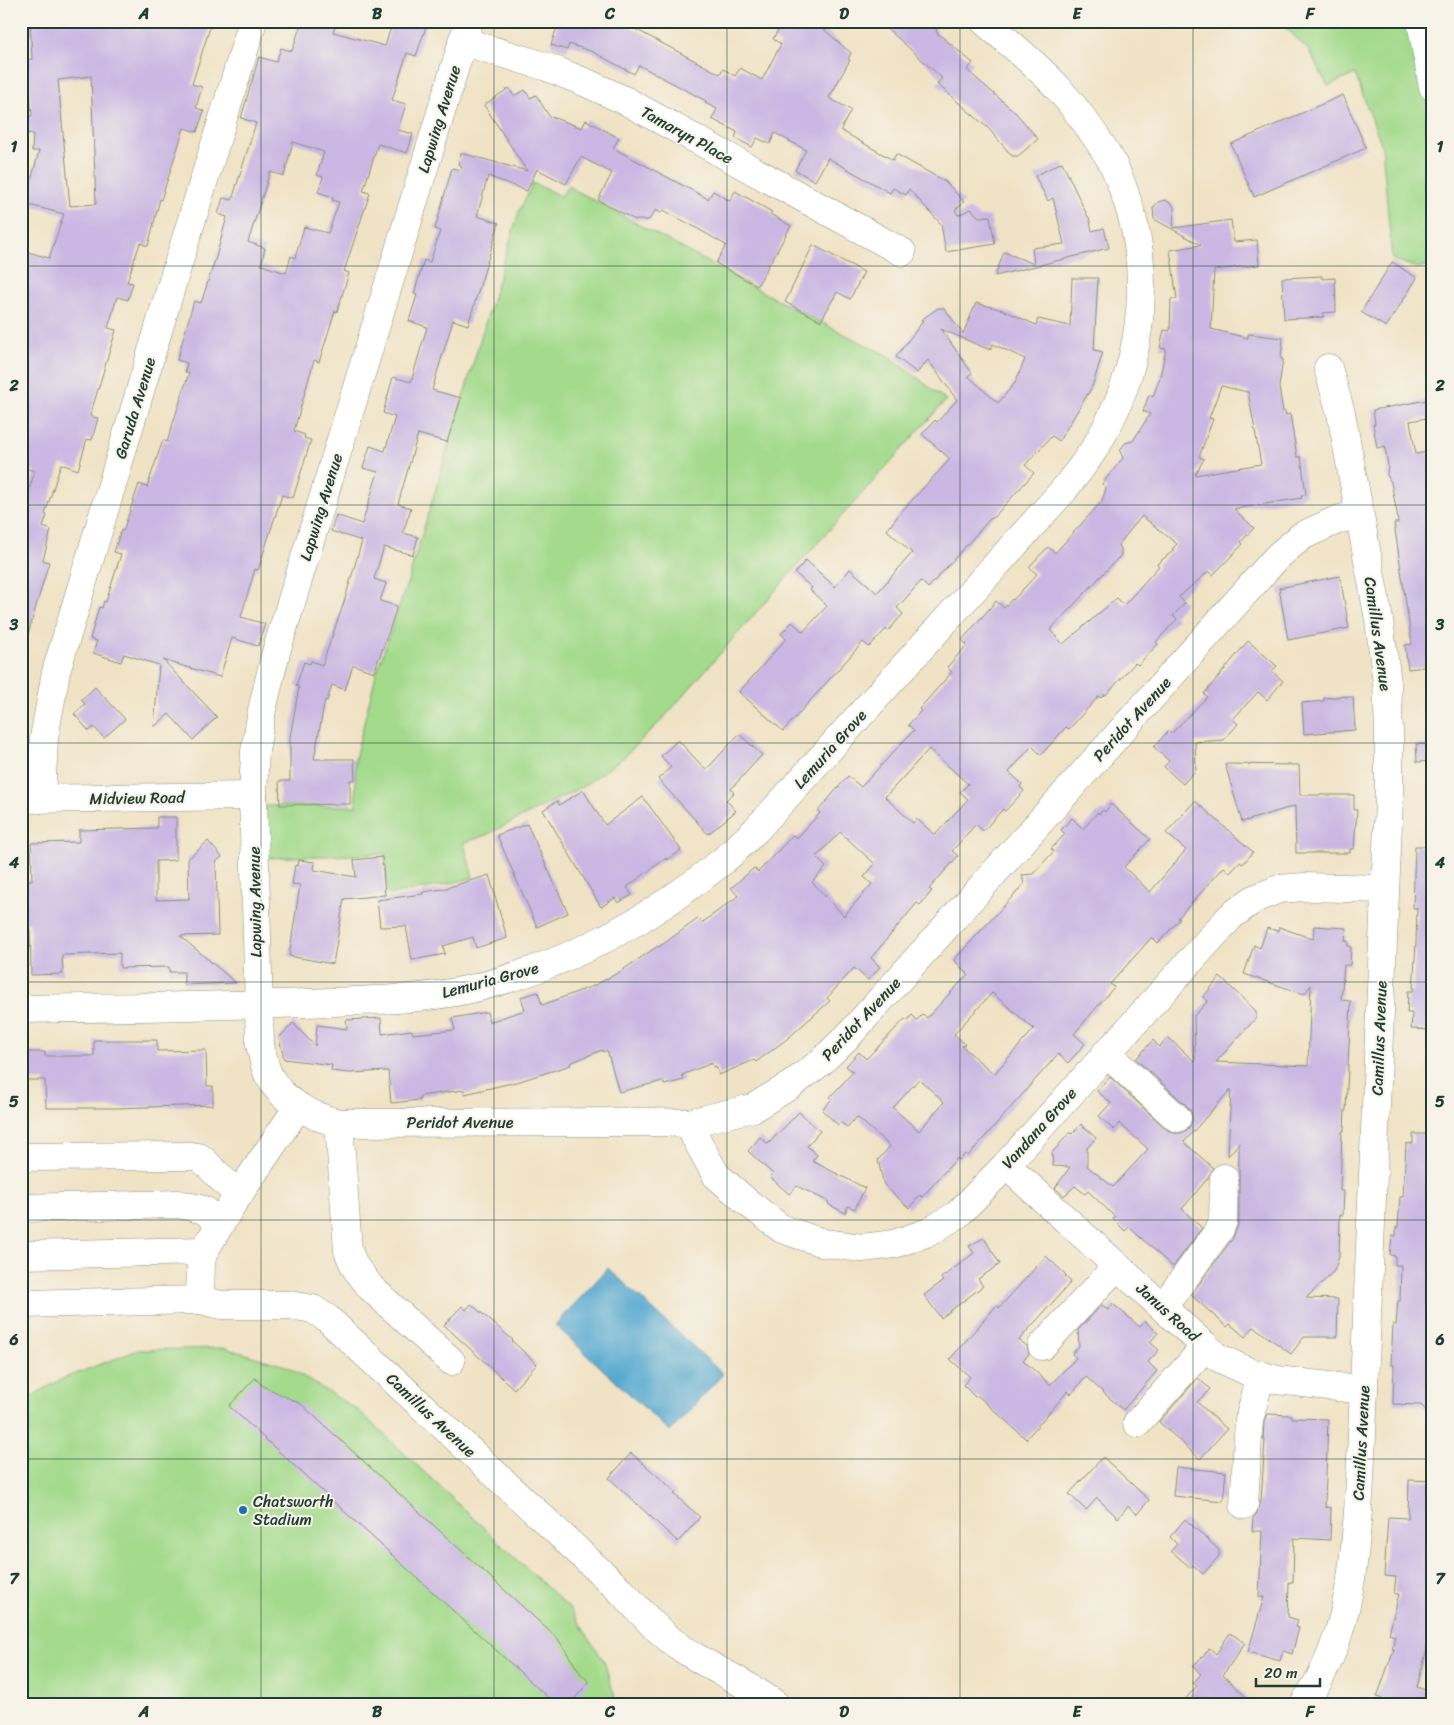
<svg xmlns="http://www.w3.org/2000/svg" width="1454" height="1725" viewBox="0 0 1454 1725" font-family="Sriracha,sans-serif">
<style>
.green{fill:#a3da8c;stroke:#618c60}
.water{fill:#54a8d0;stroke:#3a7282}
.building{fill:#cab7e3;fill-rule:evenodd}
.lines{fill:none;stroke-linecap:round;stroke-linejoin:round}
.minor-casing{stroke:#88907c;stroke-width:29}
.highway-casing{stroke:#88907c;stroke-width:29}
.minor{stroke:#fff;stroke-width:28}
.highway{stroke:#fff;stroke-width:28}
.grid{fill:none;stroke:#1f3d34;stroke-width:1;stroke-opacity:0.55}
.poi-dot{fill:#1f6fb2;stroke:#f7f3e8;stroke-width:2}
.labels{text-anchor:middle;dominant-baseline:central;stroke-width:4;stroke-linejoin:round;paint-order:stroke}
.street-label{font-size:16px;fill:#1f3d34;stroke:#f7f3e8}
.poi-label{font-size:16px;fill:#1f3d34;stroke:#f7f3e8;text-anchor:start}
.neatline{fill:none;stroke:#1f3d34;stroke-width:2}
.grid-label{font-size:16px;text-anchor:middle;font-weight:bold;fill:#1f3d34}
</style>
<rect width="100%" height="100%" fill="#f7f3e8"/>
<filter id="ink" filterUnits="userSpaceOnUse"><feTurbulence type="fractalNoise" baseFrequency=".02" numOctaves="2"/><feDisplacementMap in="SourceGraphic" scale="10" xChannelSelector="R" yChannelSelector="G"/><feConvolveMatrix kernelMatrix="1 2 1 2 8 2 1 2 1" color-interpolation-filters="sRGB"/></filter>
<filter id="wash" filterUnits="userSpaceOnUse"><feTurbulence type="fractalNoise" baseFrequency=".0096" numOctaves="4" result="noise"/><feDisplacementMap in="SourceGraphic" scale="20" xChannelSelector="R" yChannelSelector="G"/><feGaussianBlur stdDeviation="1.12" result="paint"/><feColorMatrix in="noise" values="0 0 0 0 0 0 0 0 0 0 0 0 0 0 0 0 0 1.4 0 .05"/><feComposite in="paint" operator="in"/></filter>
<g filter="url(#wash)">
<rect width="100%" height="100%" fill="#f0e2c5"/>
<g class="green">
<polygon points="1279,21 1418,21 1433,104 1433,264 1417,268 1392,259 1382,146 1355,74 1328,86 1309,51"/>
<polygon points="533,183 561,196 568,186 779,301 892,358 946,400 789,575 661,721 624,757 582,787 486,835 464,843 473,878 429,888 388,895 385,854 265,858 266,806 356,806 355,759 376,674 408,581 518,214"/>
<polygon points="225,1348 286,1366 359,1411 570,1609 604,1661 617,1704 21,1704 21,1402 62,1379 138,1350"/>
</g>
<polygon class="water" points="608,1268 723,1374 670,1432 555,1325"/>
<g id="blocks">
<g class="building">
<path d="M30 21H212L192 84 202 87 196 108 204 111 197 132 184 128 161 200 160 199 148 246 140 243 127 282 133 283 128 300 117 297 108 328 116 330 90 416 98 418 92 440 87 439 78 470 61 464 45 514 47 515 43 527 51 530 43 560 49 562 26 641H21V516L35 471 21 467V250L49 258 64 214 21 203V186L29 188 39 151H32L33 134 23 133 24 116H32L27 60 32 59ZM91 76 96 204 70 206 58 80Z"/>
<path d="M302 21H337L333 32 385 46 393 21H428L416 56 407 53 392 100 406 104 398 130 413 134 407 153 378 144 363 191 370 193 344 271 349 273 337 312 335 311 319 362 314 360 294 431 305 435 304 438 311 440 293 498 282 495 258 570 255 569 241 617 265 624 258 646 232 638 220 677 163 660 217 717 193 740 169 714 154 727 159 665 124 654 121 662 93 653 97 641 90 639 99 607 102 608 104 601 106 602 121 554 114 552 121 530 123 531 139 484 147 487 163 440 167 442 189 373 185 372 187 363 177 360 194 301 201 303 216 257 227 217 218 214 223 198 232 200 256 123 241 118 259 57 276 62 281 48 292 51ZM293 142 324 152 317 175 323 177 318 192 333 197 332 200 339 202 328 233 304 227 295 258 291 256 286 273 261 265 265 248 248 242 270 172 284 176Z"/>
<polygon points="559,21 620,21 720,74 723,69 735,76 740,68 762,80 781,44 773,39 783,21 811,21 821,27 851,53 848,59 850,60 829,98 851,110 841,129 842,131 893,160 896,154 946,182 964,202 955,210 958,215 971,209 979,217 990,216 995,244 946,252 941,224 909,189 906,195 893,188 890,193 828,158 815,181 795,170 806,150 775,133 770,144 757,138 752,147 735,138 737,132 712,119 717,109 705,103 706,101 639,65 634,74 593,52 569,44 567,50 551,45"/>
<polygon points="879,21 927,21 937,30 936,32 973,63 967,70 1016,113 1038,139 1018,156 1012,156 988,128 937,84 942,78"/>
<polygon points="509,88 514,96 525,90 530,98 536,95 549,116 582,128 586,120 619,138 613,148 708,199 713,191 730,201 735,191 772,212 770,214 791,226 757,286 716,263 726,245 693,226 663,210 661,213 656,210 649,220 635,220 598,200 612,173 581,157 566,184 537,169 527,191 488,176 477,216 499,223 468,325 453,320 432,390 461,398 447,442 418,434 398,504 411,508 403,533 418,537 413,555 384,547 374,579 386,583 380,601 397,606 389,631 374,672 353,665 345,690 332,685 327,701 325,700 314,759 354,759 355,780 350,780 350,804 280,805 279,781 290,781 290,737 299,687 296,686 304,662 310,664 311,661 322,665 344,602 362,541 331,531 336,515 362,524 378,472 363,468 370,446 385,451 395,417 383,413 393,377 411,382 427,327 409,321 417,295 414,294 424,260 430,262 440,231 435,229 452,168 461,170 462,166 458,164 461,153 527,171 484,105"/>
<polygon points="1343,95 1366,148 1254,197 1231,144"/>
<polygon points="1062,162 1088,217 1089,217 1092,231 1104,228 1109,248 995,276 1004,252 1034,264 1032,248 1064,244 1053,198 1048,201 1035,176"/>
<path d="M1165 200 1172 204 1174 207 1173 228 1231 220 1234 242 1257 240 1259 265 1214 270 1211 329 1248 338V334L1283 338 1281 359H1283L1279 387 1283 412 1285 411 1286 415 1290 414 1297 457H1301L1306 495 1301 496 1302 498 1234 509 1254 528 1241 542 1243 544 1213 575 1209 571 1179 597 1185 603 1173 616 1177 619 1156 642 1158 644 1138 665 1135 663 1106 695 1105 694 1101 698 1099 696 1069 729 1066 727 1041 755 1032 746 1009 772 1022 784 1020 787 1024 791 1005 811 1003 809 983 831 976 824 952 851 958 856 929 889 932 891 920 905 917 903 871 958 880 967 868 980 854 968 827 998 830 1001 787 1039 756 1062 754 1060 719 1075 716 1066 713 1067 712 1063 682 1075 684 1080 664 1085 663 1081 619 1092 607 1050 603 1052 602 1050 570 1063 571 1065 520 1081 465 1094 464 1090 420 1096V1100L391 1103 388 1071 349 1073 331 1071 332 1065 284 1059 279 1038 293 1023 315 1046 317 1025 347 1029 346 1020 381 1018 382 1034 412 1030 413 1034 455 1030 452 1018 487 1012 489 1022 525 1010 521 997 538 992 542 1005 593 986 618 973 658 946 659 947 699 918 703 922 738 896 731 888 754 868 758 872 793 835 797 838 820 813 818 811 848 776 861 787 914 730 908 725 921 711 919 709 952 672 947 667 967 645 962 640 996 601 1004 608 1012 599 1013 600 1037 574 1029 567 1048 547 1055 553 1102 501 1106 488 1102 484 1123 458 1120 451 1125 443 1133 441 1150 414 1143 411 1149 395 1153 397 1160 377 1166 349 1160 348 1164 330 1170 331 1171 299H1177L1170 250 1201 245 1154 219 1153 208 1158 202ZM1221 386 1248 392 1261 464 1195 475 1204 459 1199 457 1213 419 1209 418ZM1142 516 1177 544 1172 549 1174 550 1157 564 1159 566 1124 605 1117 598 1063 644 1050 630 1121 555V548L1118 545ZM929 749 968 784 960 792 968 799 935 835 917 819 913 823 885 797ZM840 832 875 864 864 877 872 884 844 916 812 882 826 867 816 857Z"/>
<polygon points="813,245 864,272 850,299 837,292 821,321 785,302"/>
<polygon points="1392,262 1417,278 1386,327 1361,312"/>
<polygon points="1322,276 1322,279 1335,278 1336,312 1323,313 1324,317 1284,319 1282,278"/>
<path d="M1072 278H1098L1094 350 1103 352 1092 387 1059 441 1052 436 1025 465 1034 473 992 519 991 518 928 588 921 581 897 608 903 614 888 631 886 629 869 647 863 642 783 731 739 692 786 639 781 634 792 622 803 632 827 606 810 590 812 588 795 573 806 560 835 587 850 569 877 593 912 553 887 530 900 513 950 459 922 434 935 420 937 422 957 400 928 360 917 373 896 357 923 321 921 320 938 308H944L963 334 976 303 1003 310 1036 325 1038 319 1070 326ZM941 329 990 350 993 344 1025 359 1015 383 998 403 968 376 972 373Z"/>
<polygon points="1433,399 1433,417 1410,421 1416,454 1428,452 1433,477 1433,666 1408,669 1405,645 1412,644 1394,523 1398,523 1397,513 1391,482 1387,475 1388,466 1385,446 1377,448 1373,424 1375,424 1373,410"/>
<polygon points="1340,576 1349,628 1288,640 1279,588"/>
<polygon points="1248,641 1277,666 1272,671 1283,681 1267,700 1258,692 1233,719 1238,724 1224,740 1195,742 1196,770 1183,784 1164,767 1169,761 1154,747 1168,731 1171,734 1207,697 1204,694"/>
<polygon points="95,687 125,719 104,738 94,727 89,731 74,714 85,704 81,700"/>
<polygon points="1346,696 1346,697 1353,697 1355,730 1304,734 1302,703 1324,701 1324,698"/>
<polygon points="739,734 762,755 731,789 734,793 726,800 736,811 708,834 658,779 671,767 661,756 678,740 706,770"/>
<polygon points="1416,744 1433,745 1433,761 1417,762"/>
<polygon points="1225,764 1299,765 1300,795 1354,795 1354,810 1357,810 1354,849 1350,849 1350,853 1296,853 1295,806 1242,822"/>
<polygon points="583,790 605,825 643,797 681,850 668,860 666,858 627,887 632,895 618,903 615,898 601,907 543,810 557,801 559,805"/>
<path d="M1195 801 1253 852 1243 864 1240 862 1230 873 1224 867 1178 918 1180 919 1158 943 1152 937 1110 984 1114 987 1074 1034 1085 1044 1068 1063 1058 1054 968 1156 965 1154 959 1160 957 1158 922 1197 920 1195 909 1208 884 1185 878 1160 890 1146 857 1117 847 1127 840 1122 838 1125 822 1110 832 1099 830 1097 853 1072 846 1066 859 1052 866 1059 905 1019 907 1021 912 1015 917 1020 923 1014 927 1018 968 974 954 960 1024 884 1022 875 1033 874 1054 851 1051 849 1065 834 1061 830 1072 818 1083 829 1098 812 1099 814 1103 810 1105 812 1111 804 1150 839 1124 867 1150 892 1186 850 1166 833ZM992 993 1034 1029 994 1074 962 1046 965 1044 954 1034ZM919 1079 944 1102 919 1131 893 1108Z"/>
<polygon points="157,817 176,817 176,860 156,861 156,900 189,899 188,859 208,841 222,857 216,862 218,935 180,936 236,983 184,985 184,972 169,972 169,967 120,968 120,953 62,955 63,974 31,975 30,922 23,922 22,880 32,880 31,843 79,842 79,830 157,828"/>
<polygon points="527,824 568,913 537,927 497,835"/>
<polygon points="1415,846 1433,846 1433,1030 1411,1029 1412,1013 1407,1013 1408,991 1413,991 1416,942 1417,908 1413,908"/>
<polygon points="382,857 385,895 344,899 333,964 289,956 300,885 292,884 295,865 298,866 299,860 315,862 314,870 356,877 354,860"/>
<polygon points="489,875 507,938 476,948 473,937 443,946 445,954 412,960 406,926 380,927 377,900 423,894 423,892 443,889"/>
<polygon points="1314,926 1346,928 1345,941 1348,941 1348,946 1351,946 1350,965 1344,965 1341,1000 1351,1001 1346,1110 1345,1110 1344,1131 1342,1131 1340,1191 1344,1191 1343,1215 1340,1215 1339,1257 1334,1271 1306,1298 1338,1299 1337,1337 1304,1337 1291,1354 1254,1327 1245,1337 1230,1324 1227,1327 1191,1295 1233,1238 1239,1222 1239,1143 1228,1156 1231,1089 1184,1142 1213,1168 1208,1178 1182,1209 1202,1228 1173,1267 1129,1227 1125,1231 1113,1219 1115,1217 1088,1191 1085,1194 1075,1186 1064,1196 1055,1188 1070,1167 1053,1166 1052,1153 1070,1132 1072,1134 1081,1124 1096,1138 1087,1148 1087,1166 1113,1187 1148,1149 1119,1123 1114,1130 1099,1116 1111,1103 1097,1091 1110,1077 1167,1130 1174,1133 1181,1133 1188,1129 1192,1121 1192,1114 1188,1107 1136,1059 1153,1040 1159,1047 1168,1037 1195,1062 1194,1016 1208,1001 1203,997 1220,977 1256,1011 1256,1018 1216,1062 1308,1066 1311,985 1304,994 1244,974 1254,945 1260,948 1267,928 1278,931 1279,927 1313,939"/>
<polygon points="94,1040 157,1040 157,1051 206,1050 207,1086 213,1086 213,1105 116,1108 46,1108 45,1080 22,1080 21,1052 45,1052 45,1056 94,1056"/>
<polygon points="799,1112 820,1131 807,1146 817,1155 812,1161 865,1188 855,1209 848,1206 845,1213 828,1204 829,1202 797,1186 789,1194 770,1177 773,1174 748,1151 760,1137 768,1144"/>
<polygon points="1413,1134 1433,1134 1433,1418 1421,1405 1393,1404 1394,1365 1391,1364 1393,1324 1396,1325 1398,1301 1400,1301 1401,1265 1395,1265 1395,1256 1390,1255 1392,1236 1396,1236 1396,1227 1398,1227 1400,1197 1403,1197 1406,1144 1413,1143"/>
<polygon points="984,1238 1000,1264 978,1279 983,1286 941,1318 924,1295 943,1281 941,1278 974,1253 969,1246"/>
<polygon points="1046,1256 1066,1275 1065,1276 1071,1282 1019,1340 1027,1346 1029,1354 1023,1360 1050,1385 1076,1358 1072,1354 1079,1346 1078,1330 1102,1305 1108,1310 1113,1304 1140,1327 1145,1321 1158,1333 1150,1342 1159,1350 1148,1362 1157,1371 1123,1410 1086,1377 1071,1394 1068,1391 1026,1439 978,1396 975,1397 963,1385 970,1377 950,1359 997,1305 999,1308"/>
<polygon points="471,1304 513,1340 512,1341 537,1364 514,1389 444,1325 462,1306 466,1310"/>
<polygon points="255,1378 263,1386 301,1404 558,1639 580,1673 589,1682 570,1704 555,1704 229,1406"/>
<polygon points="1198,1378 1210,1389 1197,1402 1227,1429 1200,1459 1159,1422"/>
<polygon points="1267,1414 1292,1415 1292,1418 1328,1419 1325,1507 1331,1508 1330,1540 1294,1538 1293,1582 1289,1582 1288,1617 1298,1620 1296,1627 1299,1628 1292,1654 1283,1651 1280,1661 1248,1652 1264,1597 1259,1597 1262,1531 1252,1531 1253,1518 1257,1513 1260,1501 1261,1501 1265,1440 1263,1440 1264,1422"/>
<polygon points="631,1453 676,1492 674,1494 700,1517 678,1542 609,1478"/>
<polygon points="1103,1457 1149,1500 1137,1514 1128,1506 1118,1518 1097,1498 1086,1510 1069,1494"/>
<polygon points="1176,1467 1226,1472 1223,1501 1173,1496"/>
<polygon points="1409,1480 1433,1481 1433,1626 1417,1687 1433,1693 1433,1704 1380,1704 1382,1699 1377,1697 1394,1649 1392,1649 1395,1636 1389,1634 1399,1594 1394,1594 1396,1577 1384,1576 1388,1517 1408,1518"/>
<polygon points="1185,1519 1219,1550 1219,1556 1203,1574 1193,1565 1191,1568 1171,1551 1177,1544 1170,1537"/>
<polygon points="1230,1633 1245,1643 1223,1675 1253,1704 1181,1704 1197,1686 1193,1683 1201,1674 1193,1667 1210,1648 1216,1654"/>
</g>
</g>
</g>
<g filter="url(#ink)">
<use href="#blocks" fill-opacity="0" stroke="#88907c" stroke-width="1"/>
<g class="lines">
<defs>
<g id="minor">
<path d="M469 21 276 652 262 710 255 751 253 796 260 1045C263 1055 264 1067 269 1076 283 1102 311 1116 339 1123L651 1122 689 1123 753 1108 791 1085 821 1062 849 1035 1278 556 1302 536 1337 520 1359 514"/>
<polyline points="462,41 547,67 589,84 626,101 902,252"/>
<polyline points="21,799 253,796"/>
<polyline points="41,799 44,738 56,672 172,284 253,21"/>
<path d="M21 1009C117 1008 212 1006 308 1003 365 1000 423 1001 479 987 568 964 648 921 719 864 732 854 744 841 756 830L1063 491C1076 474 1090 458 1100 439 1139 372 1152 288 1131 213 1125 194 1119 174 1109 157 1094 133 1076 108 1057 87 1036 64 1008 42 984 21"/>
<polyline points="1106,1053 1177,1118"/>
<polyline points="339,1123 348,1251 355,1267 371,1288 451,1361"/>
<polyline points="689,1123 695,1137 716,1175 747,1202 782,1229 823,1243 862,1248 894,1244 929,1232 958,1214 1006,1165 1231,916 1254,899 1279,889 1304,887 1385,889"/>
<polyline points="21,1157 192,1156 199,1157 204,1161 238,1195"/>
<polyline points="1006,1165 1217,1357 1249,1372 1277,1380 1364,1390"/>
<polyline points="21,1208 179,1204 204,1210 220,1222"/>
<polyline points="21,1255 204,1251"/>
<polyline points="200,1300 201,1262 204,1251 231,1206 298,1107"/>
<path d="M21 1304 200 1300 221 1305H289L313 1309 328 1319 622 1592C640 1611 658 1632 680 1647 710 1668 745 1682 775 1704"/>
<polyline points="1163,1307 1220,1229 1223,1221 1224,1178"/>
<polyline points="1042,1346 1117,1266"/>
<polyline points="1137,1423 1206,1346"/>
<polyline points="1244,1505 1249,1420 1261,1375"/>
<path d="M1304 1704C1310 1694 1317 1685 1322 1674 1352 1615 1356 1546 1360 1481L1389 801V732L1387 683 1379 620 1341 413 1328 368"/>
</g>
<polyline id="highway" points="1421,21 1433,87"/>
</defs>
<use href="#minor" class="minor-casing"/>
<use href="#highway" class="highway-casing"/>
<use href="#minor" class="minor"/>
<use href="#highway" class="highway"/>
</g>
</g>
<path class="grid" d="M261 21V1704M494 21V1704M727 21V1704M960 21V1704M1193 21V1704M21 266H1433M21 505H1433M21 743H1433M21 982H1433M21 1220H1433M21 1459H1433"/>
<circle class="poi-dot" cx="243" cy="1510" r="5"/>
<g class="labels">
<g class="street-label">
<text transform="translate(439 119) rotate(-73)">Lapwing Avenue</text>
<text transform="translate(687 135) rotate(29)">Tamaryn Place</text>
<text transform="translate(135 408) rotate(-73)">Garuda Avenue</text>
<text transform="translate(321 507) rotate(-73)">Lapwing Avenue</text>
<text transform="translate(1378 634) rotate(82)">Camillus Avenue</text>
<text transform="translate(1132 719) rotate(-48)">Peridot Avenue</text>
<text transform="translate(830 749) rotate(-48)">Lemuria Grove</text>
<text transform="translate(137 798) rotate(-1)">Midview Road</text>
<text transform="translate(255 902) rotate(-91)">Lapwing Avenue</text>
<text transform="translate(490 980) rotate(-15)">Lemuria Grove</text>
<text transform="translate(861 1019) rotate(-47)">Peridot Avenue</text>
<text transform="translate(1379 1038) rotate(-88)">Camillus Avenue</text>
<text x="460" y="1122">Peridot Avenue</text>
<text transform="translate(1039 1128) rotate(-48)">Vandana Grove</text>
<text transform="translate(1168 1312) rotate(42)">Janus Road</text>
<text transform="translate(431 1415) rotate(43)">Camillus Avenue</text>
<text transform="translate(1361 1443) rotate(-87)">Camillus Avenue</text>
</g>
<g class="poi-label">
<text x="253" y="1501">Chatsworth<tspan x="253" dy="18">Stadium</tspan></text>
</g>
</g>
<rect width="1454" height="1725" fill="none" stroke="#f7f3e8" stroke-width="55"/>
<path d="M1256 1678v8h64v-8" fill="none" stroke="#1f3d34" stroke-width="2.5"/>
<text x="1264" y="1678" font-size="15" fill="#1f3d34" stroke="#f7f3e8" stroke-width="4" paint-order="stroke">20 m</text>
<rect x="28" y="28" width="1398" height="1670" class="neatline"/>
<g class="grid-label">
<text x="144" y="19">A</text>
<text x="377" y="19">B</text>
<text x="610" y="19">C</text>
<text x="844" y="19">D</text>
<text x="1077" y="19">E</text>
<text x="1310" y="19">F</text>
<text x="14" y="152">1</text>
<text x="1440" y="152">1</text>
<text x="14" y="391">2</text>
<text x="1440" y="391">2</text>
<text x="14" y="630">3</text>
<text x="1440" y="630">3</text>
<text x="14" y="868">4</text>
<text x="1440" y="868">4</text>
<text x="14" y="1107">5</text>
<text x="1440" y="1107">5</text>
<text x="14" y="1345">6</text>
<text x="1440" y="1345">6</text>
<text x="14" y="1584">7</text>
<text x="1440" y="1584">7</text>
<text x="144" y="1717">A</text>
<text x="377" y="1717">B</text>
<text x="610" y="1717">C</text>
<text x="844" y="1717">D</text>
<text x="1077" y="1717">E</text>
<text x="1310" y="1717">F</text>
</g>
</svg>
